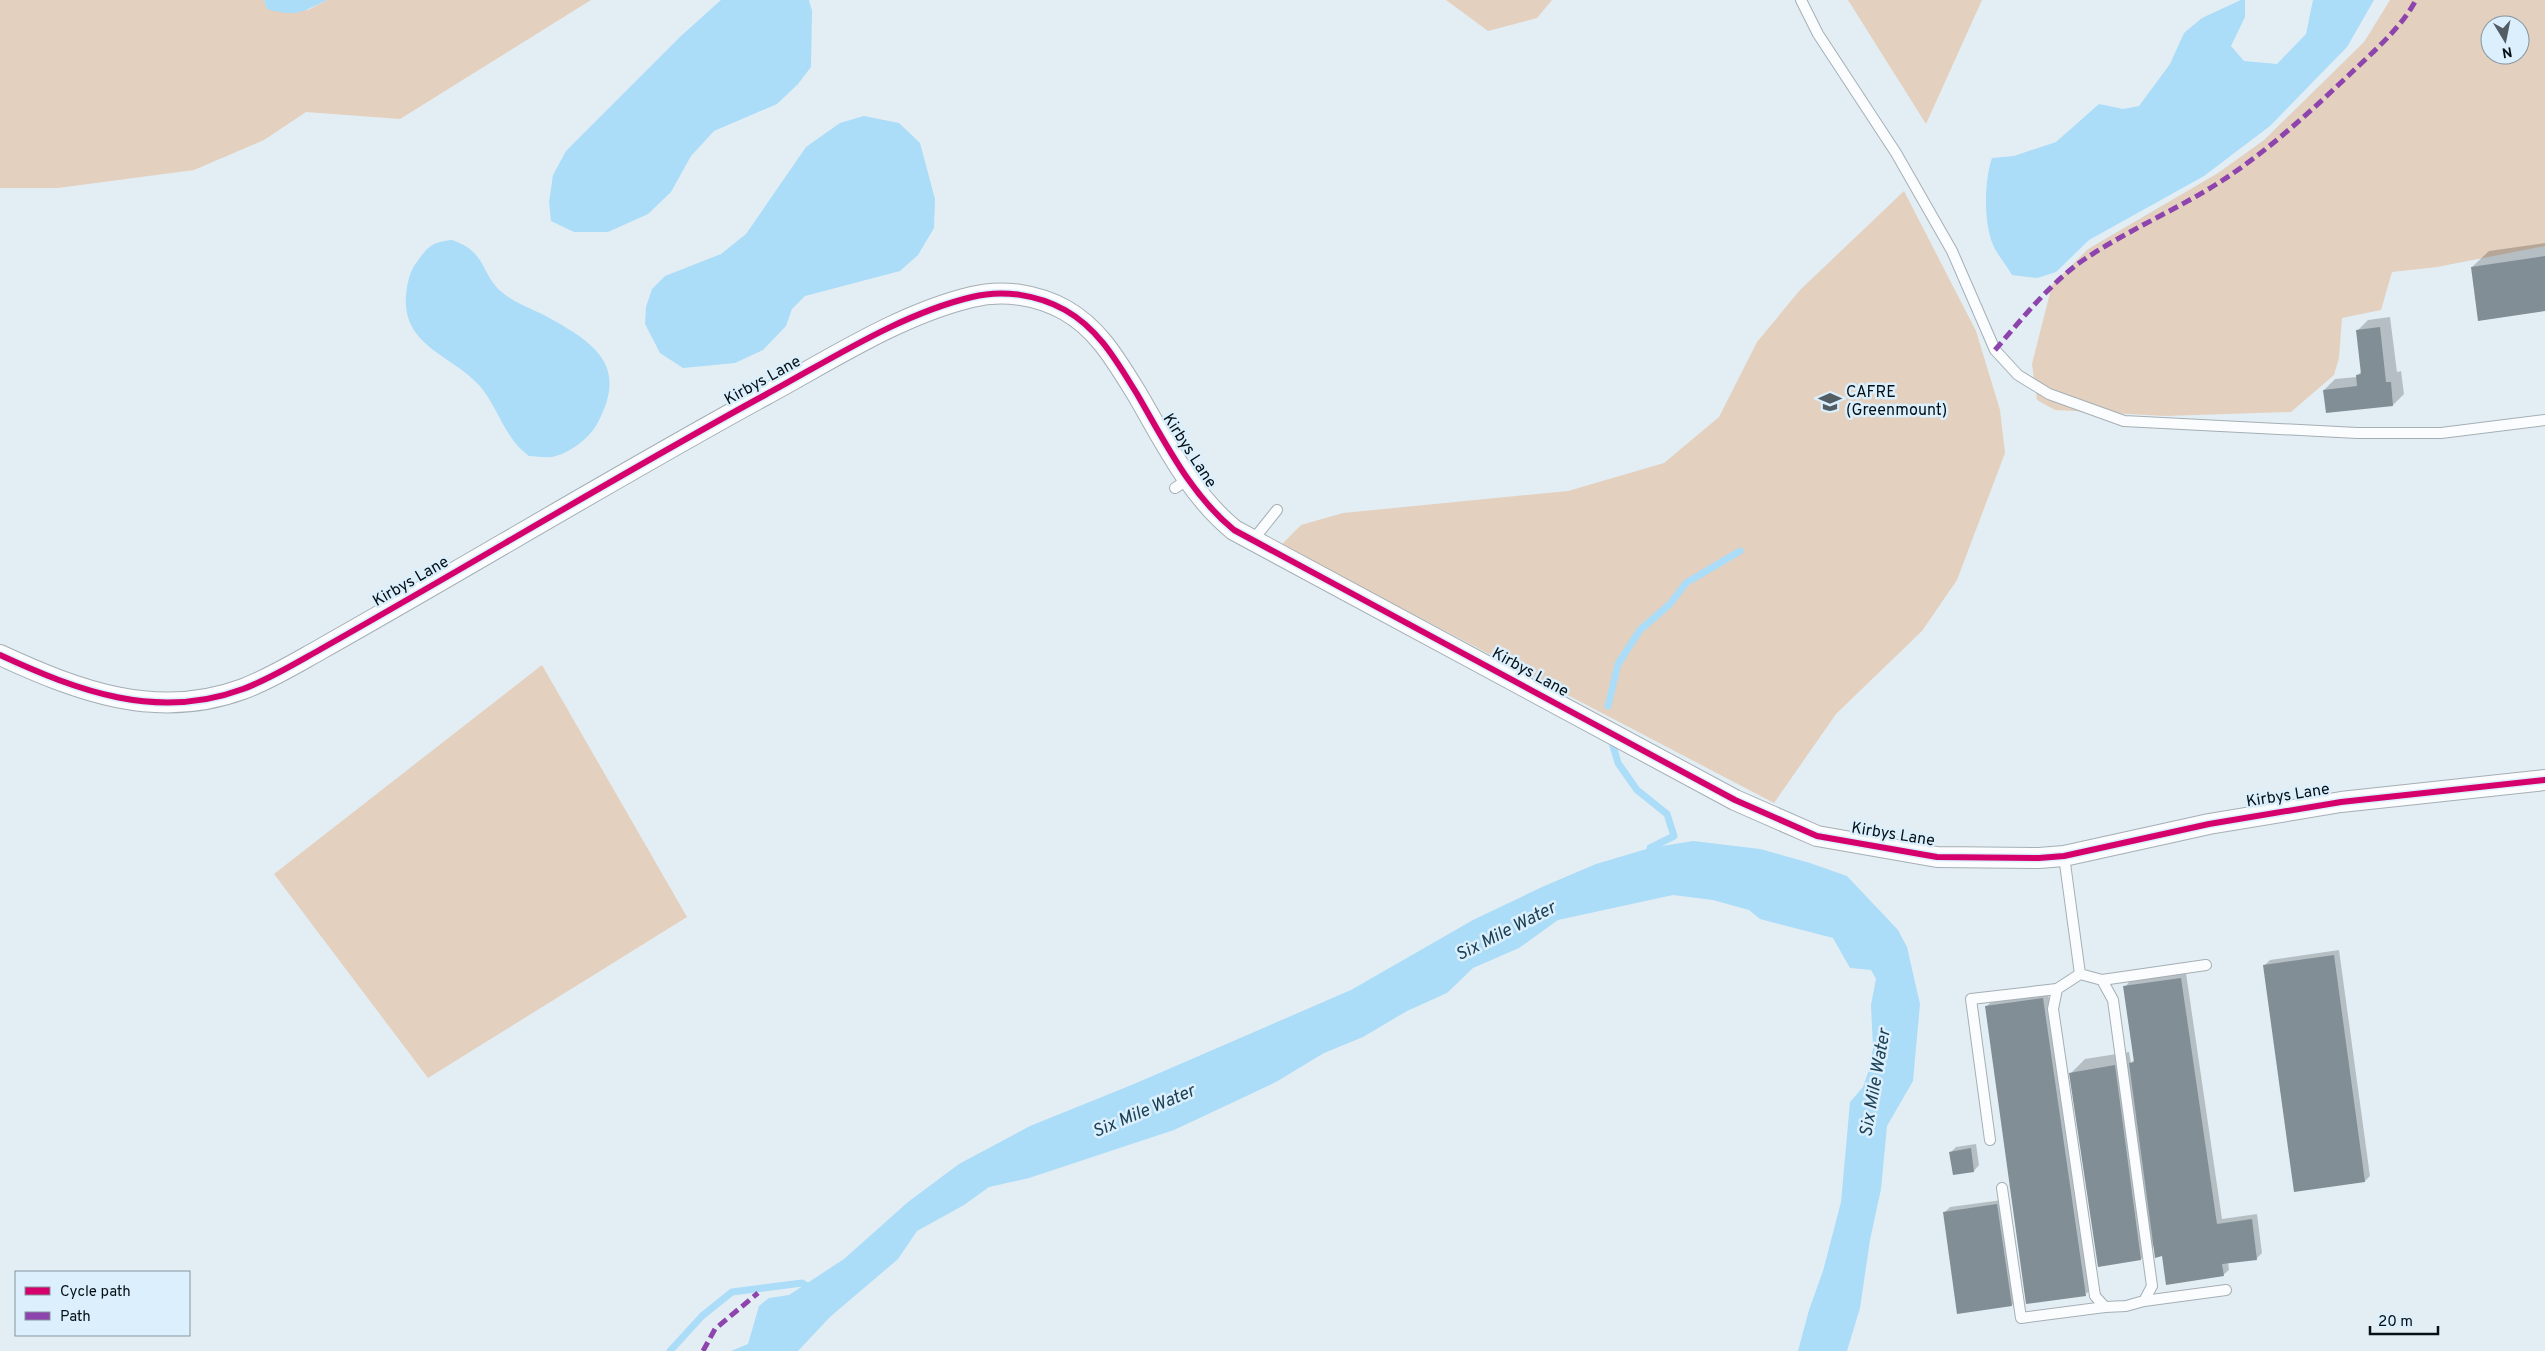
<svg xmlns="http://www.w3.org/2000/svg" width="2545" height="1351" viewBox="0 0 2545 1351" font-family="Overpass,sans-serif">
<style>
.green{fill:#e4d0be;fill-rule:evenodd}
.water{fill:#abdcf8}
.shadow{fill:#0003}
.lines{fill:none;stroke-linecap:round;stroke-linejoin:round}
.stream{stroke:#abdcf8;stroke-width:7}
.building{fill:#818e96}
.lane-casing{stroke:#a4afb5;stroke-width:12}
.street-casing{stroke:#a4afb5;stroke-width:22}
.lane{stroke:#fbfcfd;stroke-width:10}
.street{stroke:#fbfcfd;stroke-width:20}
.quiet{stroke:#8e44ad;stroke-width:5;stroke-dasharray:10 5;stroke-linecap:butt}
.cycleway-casing{stroke:#dbeffc;stroke-width:9}
.cycleway{stroke:#d6006c;stroke-width:6}
.labels{text-anchor:middle;dominant-baseline:central;stroke-width:5;stroke-linejoin:round;paint-order:stroke}
.street-label{font-size:16px;fill:#040f16;stroke:#dbeffc}
.poi-label{font-size:16px;fill:#040f16;stroke:#dbeffc;text-anchor:start}
.water-label{font-size:18px;font-style:italic;fill:#1c4054;stroke:#dbeffc}
</style>
<rect width="100%" height="100%" fill="#e3eef4"/>
<g class="green">
<polygon points="0,0 264,0 267,9 308,10 327,0 591,0 400,119 306,112 264,140 194,170 58,188 0,188"/>
<polygon points="1446,0 1552,0 1537,18 1488,31"/>
<polygon points="1848,0 1982,0 1926,124"/>
<path d="M2390 0H2545V246L2437 267 2392 272 2381 310 2342 318 2339 358 2334 375 2291 412 2165 416 2055 410 2037 400 2032 364 2052 285 2088 249 2218 173 2264 140 2364 42ZM2490 25H2520V55H2490Z"/>
<polygon points="1904,191 1976,331 2000,410 2005,453 1957,580 1922,631 1836,714 1774,803 1281,545 1301,525 1343,513 1568,491 1664,463 1719,417 1757,342 1800,290"/>
<polygon points="542,665 687,917 428,1078 274,874"/>
</g>
<g class="water">
<path d="M264 0H327C301 13 295 17 267 9Z"/>
<polygon points="721,0 809,0 812,11 811,67 798,84 777,104 714,131 691,156 671,192 648,214 608,232 574,232 551,221 549,202 553,175 566,151 682,35"/>
<path d="M2241 0H2245V17L2231 46 2244 61 2277 64 2306 34 2313 0H2374L2347 47 2270 126 2204 176 2089 240 2056 272 2037 278 2012 275C2007 266 2000 258 1995 249 1983 227 1984 181 1992 158L2014 156 2056 142 2099 104 2123 109 2139 106 2170 64 2184 33 2202 18Z"/>
<polygon points="864,116 899,123 920,143 935,199 934,228 918,255 900,271 805,296 792,309 786,326 763,350 735,363 683,368 660,353 645,324 646,307 652,289 665,276 721,254 746,234 806,147 840,123"/>
<path d="M452 240C488 252 480 275 503 293 515 303 530 308 544 315 593 342 630 364 597 424 589 439 568 454 552 457 544 458 536 456 529 456 523 451 517 446 513 440 500 422 493 401 479 385 452 355 402 346 406 295 407 286 409 274 414 266 427 248 430 242 452 240Z"/>
<polygon points="1693,841 1760,849 1810,863 1847,876 1898,930 1907,947 1920,1004 1913,1081 1887,1126 1881,1189 1870,1240 1860,1308 1847,1351 1798,1351 1809,1310 1823,1271 1841,1202 1850,1102 1863,1087 1870,1067 1873,1048 1871,1005 1876,979 1871,970 1850,968 1833,938 1760,919 1749,910 1713,900 1673,895 1558,920 1519,948 1473,968 1447,993 1407,1011 1363,1037 1324,1053 1276,1082 1174,1130 1029,1178 989,1187 964,1205 917,1231 898,1259 830,1317 798,1351 731,1351 748,1344 759,1306 769,1298 789,1295 844,1259 908,1202 959,1164 1030,1126 1134,1084 1351,990 1473,920 1542,887 1596,864 1650,848"/>
</g>
<g class="shadow">
<polygon points="2545,243 2545,310 2472,267 2489,251"/>
<polygon points="2390,317 2397,372 2401,371 2404,394 2393,405 2327,412 2324,390 2335,379 2357,377 2362,370 2357,331 2368,320"/>
<polygon points="2339,950 2370,1176 2365,1181 2295,1191 2265,965 2270,960"/>
<polygon points="2186,973 2222,1219 2257,1214 2262,1253 2256,1259 2228,1262 2229,1270 2223,1275 2163,1255 2155,1245 2141,1259 2099,1266 2071,1073 2085,1059 2129,1052 2131,1063 2135,1059 2125,987 2130,981"/>
<polygon points="2048,993 2091,1289 2086,1294 1987,1006 1992,1001"/>
<polygon points="1976,1144 1979,1165 1974,1171 1951,1152 1956,1147"/>
<polygon points="2002,1200 2017,1300 2012,1305 1944,1213 1950,1207"/>
</g>
<g class="lines">
<g class="stream">
<polyline points="1608,706 1618,664 1640,630 1670,604 1686,583 1740,551"/>
<polyline points="1611,739 1618,763 1637,790 1667,814 1674,836 1650,848 1649,856"/>
<polyline points="670,1351 702,1316 732,1292 802,1283 812,1289"/>
</g>
</g>
<g class="building">
<polygon points="2545,256 2545,311 2478,321 2471,267"/>
<polygon points="2380,327 2386,382 2391,382 2393,406 2326,413 2323,390 2357,386 2356,375 2361,374 2356,330"/>
<polygon points="2334,955 2365,1182 2294,1192 2263,965"/>
<polygon points="2181,978 2217,1224 2252,1219 2257,1260 2222,1264 2224,1276 2166,1285 2162,1256 2155,1258 2129,1063 2134,1062 2123,986"/>
<polygon points="2043,998 2086,1296 2026,1304 1985,1006"/>
<polygon points="2115,1065 2141,1260 2098,1267 2069,1073"/>
<polygon points="1971,1148 1974,1172 1953,1175 1949,1152"/>
<polygon points="1997,1204 2012,1306 1957,1314 1943,1212"/>
</g>
<g class="lines">
<defs>
<g id="lane">
<polyline points="1801,0 1818,34 1896,153 1952,251 1995,350 2018,375 2049,394 2124,421 2357,433 2441,433 2545,420"/>
<polyline points="1175,488 1187,480"/>
<polyline points="1253,540 1277,510"/>
<polyline points="2064,856 2080,974 2102,980 2113,1000 2152,1286 2144,1301 2126,1306 2105,1307 2095,1296 2053,1009 2057,989 2080,974"/>
<polyline points="2102,980 2206,965"/>
<polyline points="1990,1140 1971,999 2057,989"/>
<polyline points="2002,1188 2021,1318 2105,1307"/>
<polyline points="2144,1301 2226,1290"/>
</g>
<path id="street" d="M0 655C78 691 157 721 243 689 270 679 296 663 321 649 470 565 615 477 765 395 830 360 900 314 972 297 1003 289 1038 295 1065 310 1099 329 1117 362 1137 394 1165 442 1190 494 1234 530L1735 800 1817 836 1937 857 2039 858 2064 856 2209 824 2341 802 2545 780"/>
</defs>
<use href="#lane" class="lane-casing"/>
<use href="#street" class="street-casing"/>
<use href="#lane" class="lane"/>
<use href="#street" class="street"/>
<g class="quiet">
<path d="M1995 350C2021 320 2047 287 2079 263 2125 231 2177 210 2223 180 2269 150 2311 111 2351 73 2373 52 2401 28 2416 0"/>
<polyline points="703,1351 715,1329 758,1293"/>
</g>
<defs>
<path id="cycleway" d="M0 655C78 691 157 721 243 689 270 679 296 663 321 649 470 565 615 477 765 395 830 360 900 314 972 297 1003 289 1038 295 1065 310 1099 329 1117 362 1137 394 1165 442 1190 494 1234 530L1735 800 1817 836 1937 857 2039 858 2064 856 2209 824 2341 802 2545 780"/>
</defs>
<use href="#cycleway" class="cycleway-casing"/>
<use href="#cycleway" class="cycleway"/>
</g>
<defs>
<symbol id="university-bare" viewBox="-9 -9 18 18"><path d="M0-5L7-2L0 1L-7-2ZM-4 1L0 2.5L4 1V4Q0 6-4 4Z" fill="#525d64" stroke="#dbeffc" stroke-width="2.5" paint-order="stroke"/></symbol>
</defs>
<g fill-rule="evenodd">
<use href="#university-bare" x="1814" y="386" width="32" height="32"/>
</g>
<g class="labels">
<g class="street-label">
<text transform="translate(763 381) rotate(-29)">Kirbys Lane</text>
<text transform="translate(1189 451) rotate(57)">Kirbys Lane</text>
<text transform="translate(411 582) rotate(-30)">Kirbys Lane</text>
<text transform="translate(1530 673) rotate(29)">Kirbys Lane</text>
<text transform="translate(2288 796) rotate(-9)">Kirbys Lane</text>
<text transform="translate(1893 835) rotate(9)">Kirbys Lane</text>
</g>
<g class="poi-label">
<text x="1846" y="393">CAFRE<tspan x="1846" dy="18">(Greenmount)</tspan></text>
</g>
<g class="water-label">
<text transform="translate(1506 932) rotate(-27)">Six Mile Water</text>
<text transform="translate(1876 1083) rotate(-80)">Six Mile Water</text>
<text transform="translate(1144 1112) rotate(-23)">Six Mile Water</text>
</g>
</g>
<rect x="15" y="1271" width="175" height="65" fill="#dbeffc" stroke="#8595a0"/>
<rect x="25" y="1287" width="25" height="8" fill="#d6006c" stroke="#8595a0"/>
<text x="60" y="1296" font-size="15" fill="#040f16">Cycle path</text>
<rect x="25" y="1312" width="25" height="8" fill="#8e44ad" stroke="#8595a0"/>
<text x="60" y="1321" font-size="15" fill="#040f16">Path</text>
<g transform="translate(2505 40) rotate(170)"><circle r="24" fill="#dbeffc" stroke="#8595a0"/>
<path d="M0-4L9 19L0 12L-9 19Z" fill="#525d64"/>
<text y="-8" font-size="14" font-weight="bold" text-anchor="middle" fill="#040f16">N</text>
</g>
<path d="M2370 1326v8h68v-8" fill="none" stroke="#040f16" stroke-width="2.5"/>
<text x="2378" y="1326" font-size="15" fill="#040f16" stroke="#dbeffc" stroke-width="4" paint-order="stroke">20 m</text>
</svg>
